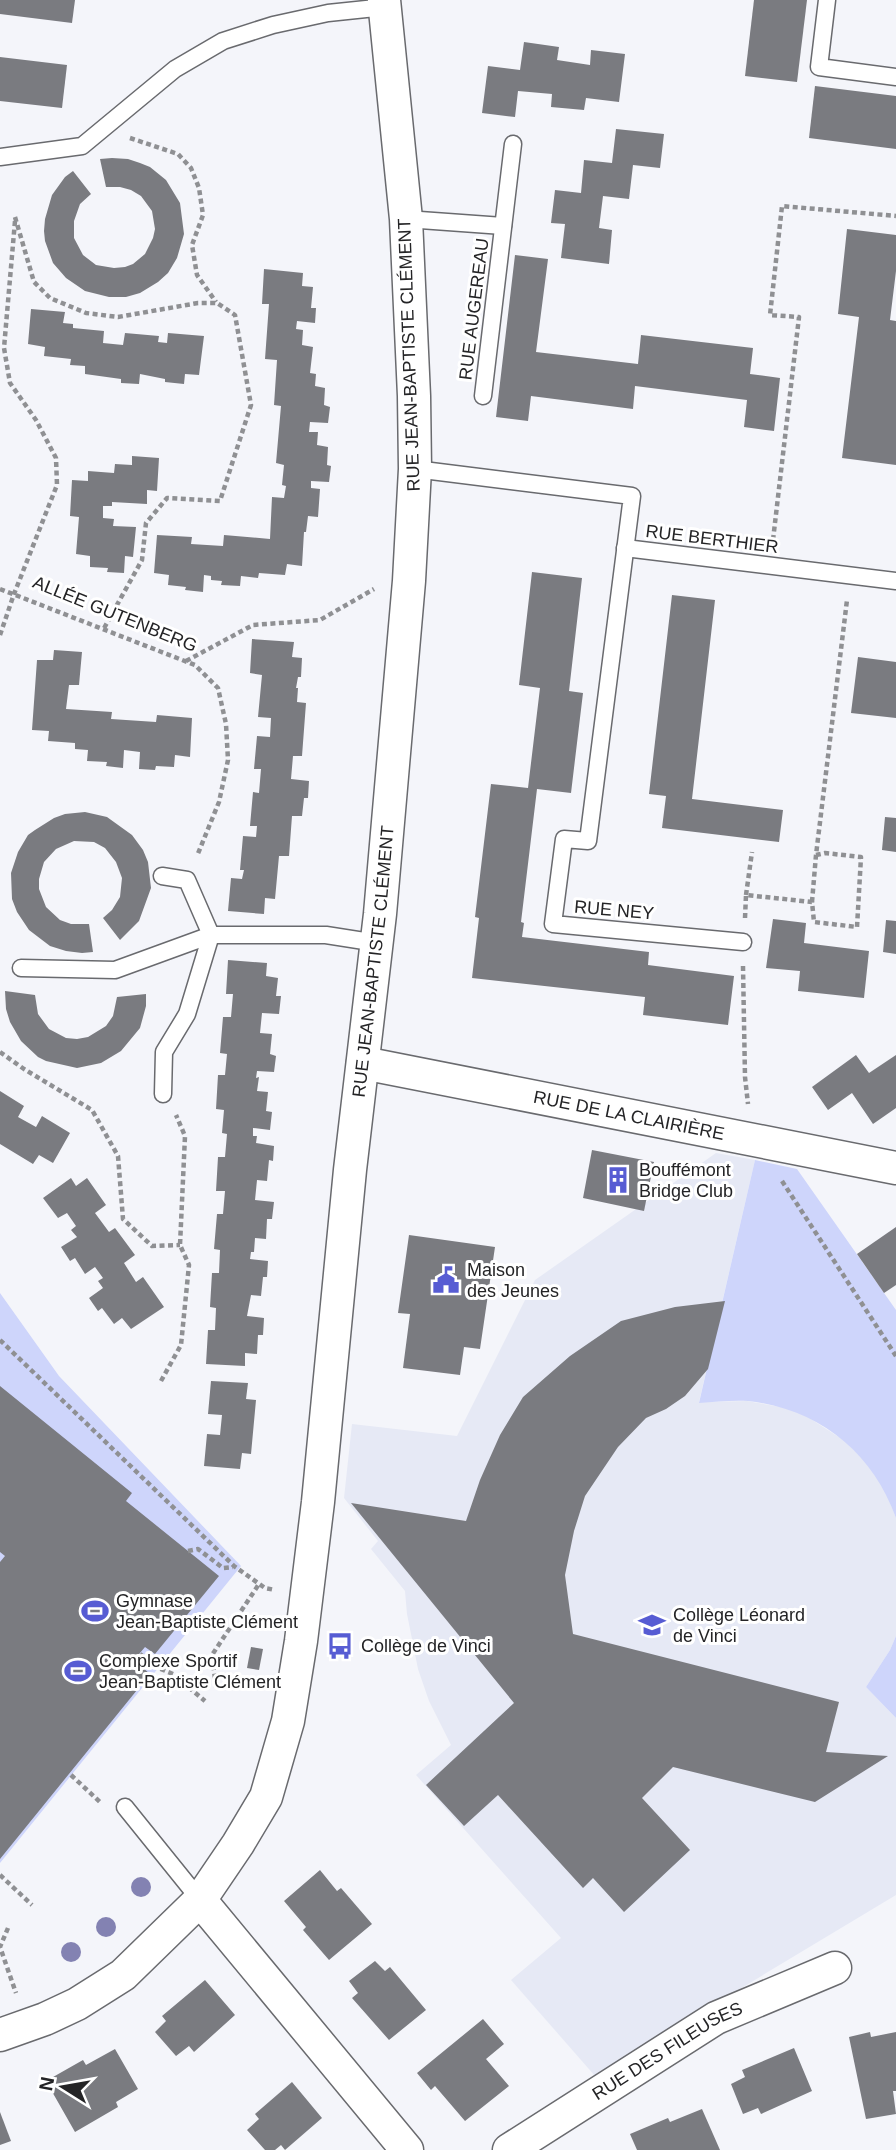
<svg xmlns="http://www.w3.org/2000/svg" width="896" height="2150" viewBox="0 0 896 2150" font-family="Helvetica,sans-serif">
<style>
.built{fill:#e6e9f5}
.green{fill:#ced5fb}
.building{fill:#7a7b80}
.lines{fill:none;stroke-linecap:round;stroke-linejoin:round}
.service-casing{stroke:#696a6e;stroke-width:19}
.minor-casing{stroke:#696a6e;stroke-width:35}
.path{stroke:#8f9093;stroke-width:4.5;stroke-dasharray:5 3.5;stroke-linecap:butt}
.service{stroke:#fff;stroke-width:16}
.minor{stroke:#fff;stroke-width:32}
.tree{fill:#8382b2}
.labels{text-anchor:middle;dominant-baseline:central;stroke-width:6;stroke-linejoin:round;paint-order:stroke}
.street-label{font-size:18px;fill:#242426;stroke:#fff}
.poi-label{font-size:18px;fill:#242426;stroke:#fff;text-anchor:start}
</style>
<rect width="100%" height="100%" fill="#f4f5fa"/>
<polygon class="built" points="716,1153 755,1160 699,1402 747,1401 781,1407 803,1414 845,1441 864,1460 884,1487 896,1518 896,1636 890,1650 866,1687 896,1718 896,1895 595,2076 511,1980 561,1938 416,1775 451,1745 429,1701 418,1669 407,1614 405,1591 371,1549 378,1541 344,1498 352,1424 457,1436 535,1280"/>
<g class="green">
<path d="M755 1160 797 1169 896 1310V1518C872 1451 818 1409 748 1401 732 1400 715 1402 699 1403Z"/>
<polygon points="0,1293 59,1376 241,1566 0,1863"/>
<polygon points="896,1636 896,1718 866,1687 890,1650"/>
</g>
<g class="building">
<polygon points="0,0 75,0 72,23 0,14"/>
<polygon points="754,0 807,0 797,82 745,76"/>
<polygon points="524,42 559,47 557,60 590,65 591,50 625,54 619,102 586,98 584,110 551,107 552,94 518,91 515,117 482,113 488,66 520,70"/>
<polygon points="0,57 67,65 62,108 0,101"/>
<polygon points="815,86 896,96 896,149 809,138"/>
<polygon points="616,129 664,134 660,168 633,165 629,199 603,196 599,228 612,230 609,264 561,258 565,224 551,223 555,190 581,193 584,160 612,163"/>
<polygon points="112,158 128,159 140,163 150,167 166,180 180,203 184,234 177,258 168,273 158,282 140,293 126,297 109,297 85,291 66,278 53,263 45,241 44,231 45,219 52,195 65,177 73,171 91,194 80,204 74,221 74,238 83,255 96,265 114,268 125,267 133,264 145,254 153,238 155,229 152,211 141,196 131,190 120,187 106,187 100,159"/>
<polygon points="847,229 896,235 896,271 890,320 896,321 896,465 842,458 859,317 838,314"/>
<polygon points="515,255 548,259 536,352 638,364 641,335 753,348 750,374 780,378 774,431 744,427 747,400 635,386 633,409 531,396 528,421 496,417"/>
<polygon points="264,269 303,273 302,286 313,287 311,308 316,308 315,323 297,321 296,329 303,330 302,345 313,347 310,373 316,374 315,386 325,388 324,405 330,407 328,423 310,422 309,432 318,432 317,445 328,447 327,465 331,466 329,482 311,481 311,488 320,489 318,517 308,516 306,532 304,532 302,566 287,564 285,575 259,573 258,578 241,576 240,586 221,585 222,581 211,580 211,576 204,575 203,592 185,590 186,587 168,585 169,575 154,573 157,535 192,537 191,544 223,546 224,535 270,539 272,497 284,498 286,486 282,485 284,465 276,463 281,406 274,405 277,360 265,359 269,304 262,304"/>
<polygon points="31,309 65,312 63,323 73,324 73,328 104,331 103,343 123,345 125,333 159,336 158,342 167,343 168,333 204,336 199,375 185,374 184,384 165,382 165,379 140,374 139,384 121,383 121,379 85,374 85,366 70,365 71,359 44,356 45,347 28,344"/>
<polygon points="132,456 159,458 157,491 147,490 147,504 112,502 112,506 103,506 103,518 114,519 113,526 136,527 133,557 125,556 124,573 107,572 108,568 90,567 90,556 76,554 79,517 70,516 72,480 88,481 88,471 114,473 115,464 132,465"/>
<polygon points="532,572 582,578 569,691 583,693 571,793 537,789 521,922 524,923 522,937 649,952 648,965 734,976 728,1025 643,1015 645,997 472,978 479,918 475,917 491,784 528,788 540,688 519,685"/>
<polygon points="672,595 715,600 692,799 783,810 779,842 662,828 666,796 649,794"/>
<polygon points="252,639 294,642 292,657 302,658 301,677 298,677 296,688 298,688 297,702 306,703 302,756 293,756 291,779 309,781 308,798 304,798 302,816 292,816 289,856 279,856 275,899 265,898 264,914 228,911 231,878 242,879 244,870 240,870 243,836 256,837 257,826 250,826 253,792 259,793 261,769 254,769 257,736 270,737 271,718 258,717 262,675 250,673"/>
<polygon points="54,650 82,652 79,685 69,685 66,709 112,712 111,719 156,722 157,715 192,718 190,757 175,755 174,767 156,766 155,770 139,769 140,752 124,750 123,768 106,766 107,762 87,761 88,750 75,749 75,743 48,741 49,731 32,730 37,660 53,660"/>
<polygon points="858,657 896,662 896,718 851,713"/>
<polygon points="85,812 107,817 132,835 143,850 148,862 151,888 139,921 120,940 103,918 112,910 120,897 122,878 116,862 105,848 94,842 74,841 56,849 44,862 39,879 39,889 46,907 60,920 71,924 89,924 93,952 82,953 66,951 50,946 29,930 17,912 12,899 11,873 18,852 28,835 35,830 54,818 65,814"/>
<polygon points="885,817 896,818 896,852 882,850"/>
<polygon points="773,919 806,923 804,943 869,951 864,998 798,991 800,971 766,968"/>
<polygon points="886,920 896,921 896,954 883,952"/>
<polygon points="228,960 267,963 266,976 278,978 276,996 281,996 279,1014 262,1013 260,1033 272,1034 270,1054 276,1056 274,1072 257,1071 256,1078 259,1077 257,1091 268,1092 266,1111 272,1112 270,1130 253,1128 253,1136 257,1136 256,1143 274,1146 273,1161 269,1160 267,1181 257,1180 255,1200 274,1202 272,1219 267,1219 266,1239 255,1238 254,1252 251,1252 250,1259 268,1261 267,1277 263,1277 261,1296 251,1295 247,1316 264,1318 263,1335 258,1335 257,1354 245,1353 245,1366 206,1364 208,1330 215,1330 216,1308 210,1307 212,1273 219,1273 220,1250 214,1249 217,1214 223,1214 225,1191 216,1191 218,1157 225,1157 227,1134 222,1133 224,1110 216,1109 218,1075 225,1075 227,1054 220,1053 223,1017 231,1017 233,994 226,994"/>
<polygon points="5,991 35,995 38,1014 49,1029 66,1038 77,1039 88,1037 106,1026 113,1016 117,997 146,994 146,1006 140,1028 121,1051 101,1063 77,1068 46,1061 38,1057 21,1041 10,1022 6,1009"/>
<polygon points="856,1055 869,1073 896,1055 896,1108 873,1124 852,1093 828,1110 812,1087"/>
<polygon points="0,1091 24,1106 18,1117 36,1127 42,1116 70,1133 53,1163 39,1155 33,1164 0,1144"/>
<polygon points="592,1150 654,1162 644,1211 583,1198"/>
<polygon points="71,1178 76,1186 87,1178 106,1205 95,1213 109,1232 115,1228 135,1255 124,1263 136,1282 143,1277 164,1307 131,1329 122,1318 114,1324 102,1308 98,1311 89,1298 103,1288 98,1281 103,1278 95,1267 85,1274 75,1258 70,1261 61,1247 77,1237 71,1230 76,1226 67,1213 58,1218 43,1198"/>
<polygon points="896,1227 896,1285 884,1293 857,1254"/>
<polygon points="409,1235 495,1247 480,1349 464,1347 460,1375 403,1368 410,1314 398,1313"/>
<polygon points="725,1301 708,1369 685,1396 666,1409 646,1418 618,1447 585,1496 574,1531 565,1575 573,1634 839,1702 826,1752 888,1756 815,1802 673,1767 642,1798 690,1850 624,1912 593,1878 583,1888 498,1795 464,1826 426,1785 514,1703 351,1503 466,1521 480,1480 500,1435 523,1397 570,1356 621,1321 675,1307"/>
<polygon points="211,1381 248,1383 246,1399 256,1400 251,1454 242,1453 240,1469 204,1466 207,1434 220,1435 222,1415 208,1414"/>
<polygon points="0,1386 132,1493 126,1501 219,1576 155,1654 145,1647 134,1660 150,1674 0,1859 0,1562 5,1556 0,1552"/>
<polygon points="251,1647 263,1649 259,1670 247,1668"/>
<polygon points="320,1870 337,1891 341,1888 372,1924 329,1960 303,1930 306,1927 284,1901"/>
<polygon points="375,1961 385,1971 390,1967 426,2010 389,2040 352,1998 358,1993 349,1981"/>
<polygon points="205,1980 235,2015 194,2052 189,2046 176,2056 155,2032 166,2021 162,2016"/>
<polygon points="483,2019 504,2044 486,2059 509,2086 465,2121 435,2086 431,2090 417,2073"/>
<polygon points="870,2032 871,2037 896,2032 896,2091 893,2091 896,2114 866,2119 849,2037"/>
<polygon points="794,2048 812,2091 761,2114 758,2108 743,2114 731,2084 745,2077 742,2070"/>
<polygon points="115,2049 138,2089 116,2102 118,2107 75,2132 46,2081 83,2060 86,2065"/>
<polygon points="292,2082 322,2118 285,2150 281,2145 275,2150 265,2150 247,2130 259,2119 255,2114"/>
<polygon points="702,2109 720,2150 637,2150 630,2134 668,2118 670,2122"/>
<polygon points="0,2112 11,2141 0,2145"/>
</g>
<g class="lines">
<defs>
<g id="service">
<polyline points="827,0 819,67 896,77"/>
<polyline points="0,157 82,146 175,69 223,41 273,25 328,13 385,7"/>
<polyline points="406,219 503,226"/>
<polyline points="483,396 513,144"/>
<polyline points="415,469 632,496 588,841 564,839 553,924 743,942"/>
<polyline points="625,548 896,581"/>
<polyline points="162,876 187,880 211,935 187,1014 164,1052 163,1094"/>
<polyline points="21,968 115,970 211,935 326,935 377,943"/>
<polyline points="125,1807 200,1900"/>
</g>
<g id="minor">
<path id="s1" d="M363 1063 896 1168"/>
<polyline points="200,1900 407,2150"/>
<path id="s2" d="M0 2035 45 2019 77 2004 123 1975 200 1900 238 1844 266 1797 288 1721 301 1641 318 1502 350 1170 380 914 409 581 415 469 414 396 406 219 384 0"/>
<path id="s3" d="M509 2150 716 2018 835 1968"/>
</g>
</defs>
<use href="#service" class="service-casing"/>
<use href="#minor" class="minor-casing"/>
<g class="path">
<polyline points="130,138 178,154 191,168 199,188 203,215 192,245 197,275 216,302"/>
<polyline points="15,217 34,282 50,298 86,313 118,317 198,303 217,303 235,315 251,405 220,501 167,498 146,523 142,560 103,630"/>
<polyline points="773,540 799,317 770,315 782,206 896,216"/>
<polyline points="0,589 195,665 218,688 226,724 228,760 219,802 197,856"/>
<polyline points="0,635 14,594 57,485 56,458 36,420 10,383 4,348 15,221"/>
<polyline points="186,661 253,625 320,620 374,589"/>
<polyline points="746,895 752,852"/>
<polyline points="812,902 816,855 847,600"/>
<polyline points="745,918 746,895 812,902 814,922 857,927 861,857 825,853 816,855"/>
<polyline points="743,966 745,1077 748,1104"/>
<polyline points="0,1052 24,1069 92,1110 118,1156 123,1219 152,1246 180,1245"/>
<polyline points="782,1181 896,1356"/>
<polyline points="0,1340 234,1566 265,1588 275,1590"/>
<polyline points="161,1381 181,1345 189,1265 180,1245 185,1136 176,1115"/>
<polyline points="188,1551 198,1549 223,1568 233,1567"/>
<polyline points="140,1654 156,1667 173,1674 205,1701"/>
<polyline points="216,1687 212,1655 259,1584"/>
<polyline points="71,1775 100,1802"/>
<polyline points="0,1875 32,1905"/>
<polyline points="8,1928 0,1947 16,1993"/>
</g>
<use href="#service" class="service"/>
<use href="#minor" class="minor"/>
</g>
<g class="tree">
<circle cx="141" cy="1887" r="10"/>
<circle cx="106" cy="1927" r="10"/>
<circle cx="71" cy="1952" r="10"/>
</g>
<defs>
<symbol id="building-bare" viewBox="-9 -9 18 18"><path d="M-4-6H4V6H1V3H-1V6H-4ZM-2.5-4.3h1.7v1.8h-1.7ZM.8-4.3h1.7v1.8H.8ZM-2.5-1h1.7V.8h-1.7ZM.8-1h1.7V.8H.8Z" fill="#575cd3" stroke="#fff" stroke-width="2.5" paint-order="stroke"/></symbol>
<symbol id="civic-bare" viewBox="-9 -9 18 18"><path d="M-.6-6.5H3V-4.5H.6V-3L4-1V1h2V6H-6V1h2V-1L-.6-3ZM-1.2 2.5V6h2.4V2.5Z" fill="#575cd3" stroke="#fff" stroke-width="2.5" paint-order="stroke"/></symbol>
<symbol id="stadium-bare" viewBox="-9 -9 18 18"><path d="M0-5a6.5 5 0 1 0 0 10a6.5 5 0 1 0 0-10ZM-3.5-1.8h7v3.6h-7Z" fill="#575cd3" stroke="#fff" stroke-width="2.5" paint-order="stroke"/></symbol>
<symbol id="school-bare" viewBox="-9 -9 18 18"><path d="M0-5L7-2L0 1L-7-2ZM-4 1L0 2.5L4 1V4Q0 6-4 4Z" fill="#575cd3" stroke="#fff" stroke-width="2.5" paint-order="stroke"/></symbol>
<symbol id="bus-bare" viewBox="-9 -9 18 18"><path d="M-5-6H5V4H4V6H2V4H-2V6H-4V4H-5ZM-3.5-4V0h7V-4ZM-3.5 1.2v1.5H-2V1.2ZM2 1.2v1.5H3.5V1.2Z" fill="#575cd3" stroke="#fff" stroke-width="2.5" paint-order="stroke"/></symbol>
</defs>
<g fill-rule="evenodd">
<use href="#building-bare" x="599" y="1161" width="38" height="38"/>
<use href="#civic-bare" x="427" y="1261" width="38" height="38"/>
<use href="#stadium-bare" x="76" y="1592" width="38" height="38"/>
<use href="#school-bare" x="633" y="1606" width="38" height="38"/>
<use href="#bus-bare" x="321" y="1627" width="38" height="38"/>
<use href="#stadium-bare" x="59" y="1652" width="38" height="38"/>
</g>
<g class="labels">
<g class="street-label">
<text transform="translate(474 309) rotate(-83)">RUE AUGEREAU</text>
<text transform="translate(409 355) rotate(-92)">RUE JEAN-BAPTISTE CLÉMENT</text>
<text transform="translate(712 539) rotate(7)">RUE BERTHIER</text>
<text transform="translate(115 614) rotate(22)">ALLÉE GUTENBERG</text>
<text transform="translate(614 910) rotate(5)">RUE NEY</text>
<text stroke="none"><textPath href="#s2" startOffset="1211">RUE JEAN-BAPTISTE CLÉMENT</textPath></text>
<text stroke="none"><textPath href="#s1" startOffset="271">RUE DE LA CLAIRIÈRE</textPath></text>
<text stroke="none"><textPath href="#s3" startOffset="187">RUE DES FILEUSES</textPath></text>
</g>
<g class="poi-label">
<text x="639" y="1170">Bouffémont<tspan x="639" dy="21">Bridge Club</tspan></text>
<text x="467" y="1270">Maison<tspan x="467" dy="21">des Jeunes</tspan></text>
<text x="116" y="1601">Gymnase<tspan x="116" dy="21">Jean-Baptiste Clément</tspan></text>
<text x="673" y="1615">Collège Léonard<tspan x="673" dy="21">de Vinci</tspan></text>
<text x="361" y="1646">Collège de Vinci</text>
<text x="99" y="1661">Complexe Sportif<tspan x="99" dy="21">Jean-Baptiste Clément</tspan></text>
</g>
</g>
<g transform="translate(63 2087) rotate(281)" stroke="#ffffff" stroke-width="5" paint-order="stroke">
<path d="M0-5L12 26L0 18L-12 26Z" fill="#242426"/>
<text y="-10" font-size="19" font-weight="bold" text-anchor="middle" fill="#242426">N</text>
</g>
</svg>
